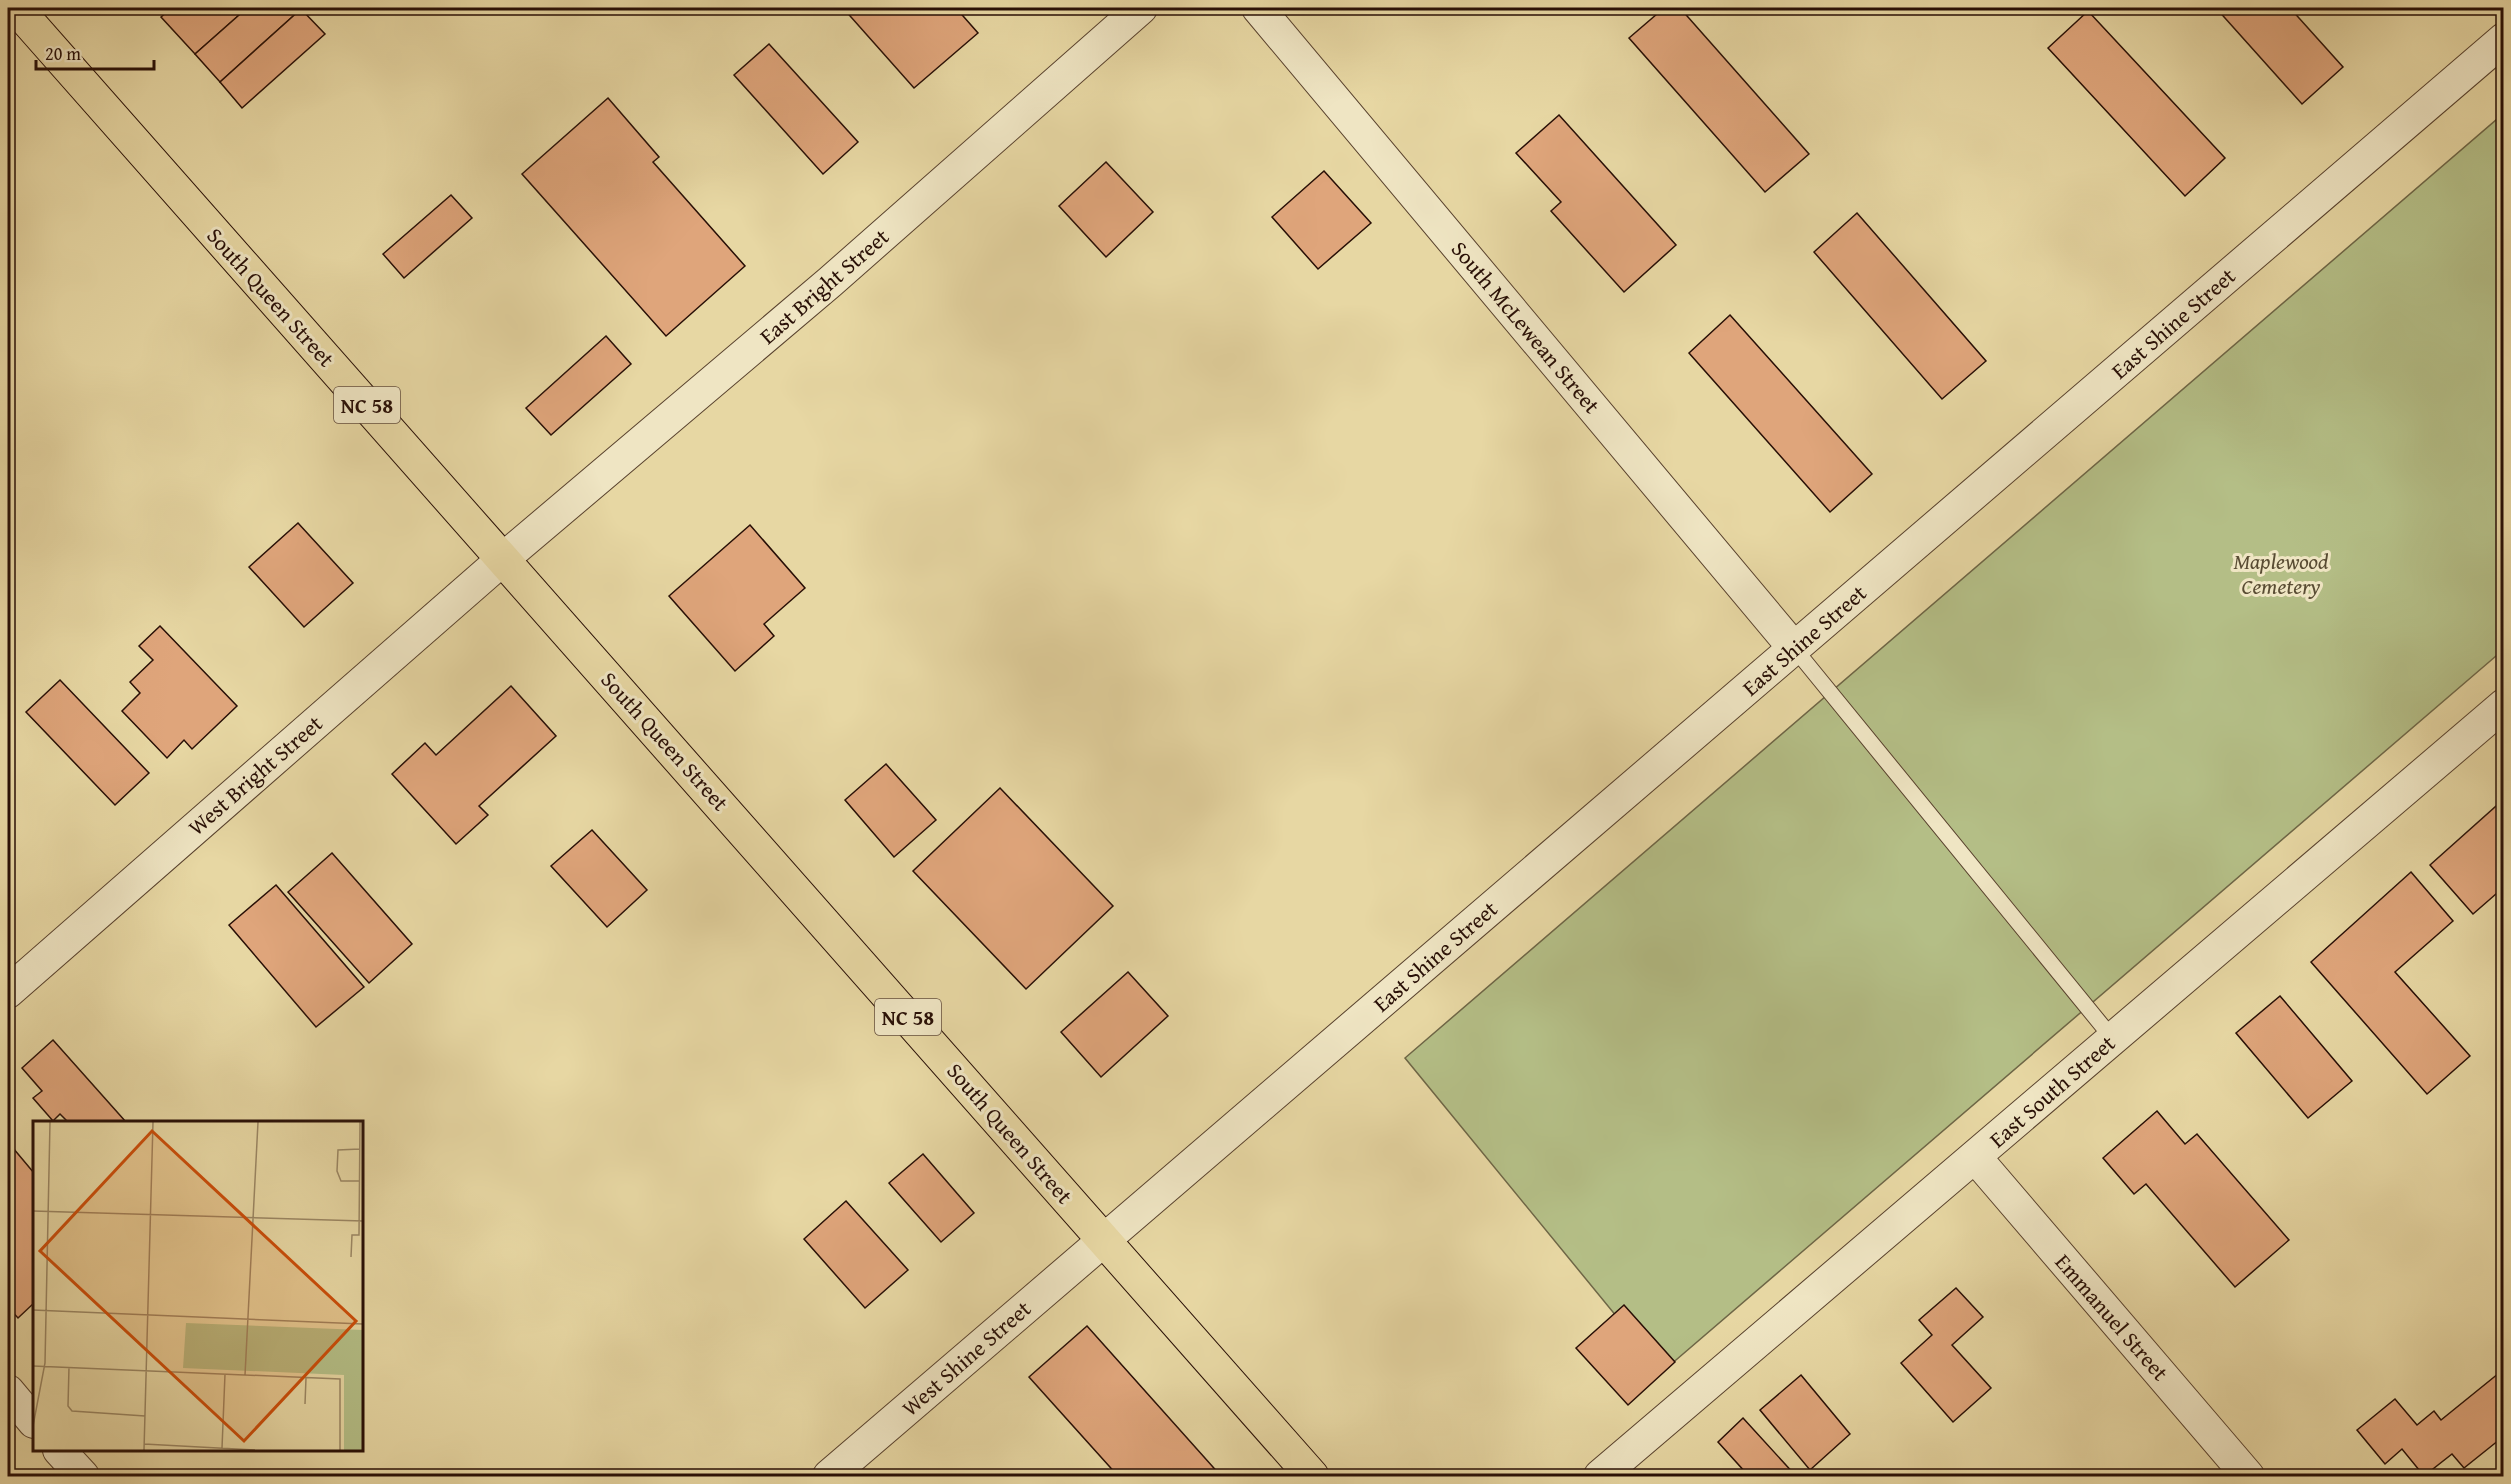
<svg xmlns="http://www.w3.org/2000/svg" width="2511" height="1484" viewBox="0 0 2511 1484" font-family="'Gentium Book Plus',serif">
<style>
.green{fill:#b4be86;stroke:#6e6646;stroke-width:1.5}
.building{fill:#dfa57b;stroke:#280f06;stroke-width:1.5}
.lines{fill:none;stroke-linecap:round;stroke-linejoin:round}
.lane-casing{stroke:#58412d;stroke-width:17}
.street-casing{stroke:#58412d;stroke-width:34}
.primary-casing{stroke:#280f06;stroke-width:35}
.lane{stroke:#efe5c3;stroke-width:15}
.street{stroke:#efe5c3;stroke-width:32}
.primary{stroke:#e7d7a3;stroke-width:33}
.labels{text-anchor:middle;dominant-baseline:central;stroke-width:6;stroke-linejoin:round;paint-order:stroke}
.shield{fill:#efe5c3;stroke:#644f3f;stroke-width:1.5}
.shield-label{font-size:21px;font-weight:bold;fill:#280f06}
.street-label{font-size:22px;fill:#280f06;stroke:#efe5c3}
.park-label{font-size:22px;font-style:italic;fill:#594c33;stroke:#efe5c3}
.inset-road{fill:none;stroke:#9b8764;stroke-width:1.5}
.view{fill:#cb4e0b;fill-opacity:0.15;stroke:#cb4e0b;stroke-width:3}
.inset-edge{fill:none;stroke:#280f06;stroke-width:3}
</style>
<rect width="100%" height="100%" fill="#e7d7a3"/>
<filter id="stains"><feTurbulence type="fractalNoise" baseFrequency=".00333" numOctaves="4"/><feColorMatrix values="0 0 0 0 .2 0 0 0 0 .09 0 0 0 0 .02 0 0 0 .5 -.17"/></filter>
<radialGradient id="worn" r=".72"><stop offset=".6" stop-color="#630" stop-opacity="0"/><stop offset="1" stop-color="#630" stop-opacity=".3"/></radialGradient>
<polygon class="green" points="2503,114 2503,650 1662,1372 1405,1058"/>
<g class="building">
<polygon points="172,8 247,8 195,54 161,17"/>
<polygon points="247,8 301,9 220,82 195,54"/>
<polygon points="843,8 956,8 978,33 914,88"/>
<polygon points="1664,8 1680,8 1809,154 1765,192 1629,38"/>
<polygon points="2216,8 2290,8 2343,67 2302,104"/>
<polygon points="301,9 325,34 242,108 220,82"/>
<polygon points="2088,11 2225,158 2185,196 2048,48"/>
<polygon points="769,44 858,142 823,174 734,75"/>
<polygon points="608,98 659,157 653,162 745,266 666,336 522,174"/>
<polygon points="1559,115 1676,245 1624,292 1551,211 1561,202 1516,153"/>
<polygon points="1106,162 1153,212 1106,257 1059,206"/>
<polygon points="1324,171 1371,223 1318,269 1272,217"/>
<polygon points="451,195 472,218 404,278 383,254"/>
<polygon points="1857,213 1986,361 1942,399 1814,252"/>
<polygon points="1730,315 1872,474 1830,512 1689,353"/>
<polygon points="606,336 631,364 551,435 526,408"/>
<polygon points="298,523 353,583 304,627 249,567"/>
<polygon points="750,525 805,588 764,624 774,636 735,671 669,596"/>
<polygon points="160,626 237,706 192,749 184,740 167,758 122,711 140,693 130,682 153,660 139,646"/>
<polygon points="60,680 149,773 115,805 26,712"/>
<polygon points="511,686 556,736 479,806 488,815 456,844 392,774 425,743 436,755"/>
<polygon points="886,764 936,820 894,857 845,800"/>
<polygon points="1000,788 1113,906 1026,989 913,871"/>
<polygon points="2504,799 2504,887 2473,914 2430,865"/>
<polygon points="592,830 647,890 607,927 551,866"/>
<polygon points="332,853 412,944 369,983 288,892"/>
<polygon points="2411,872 2453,921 2395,972 2470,1056 2427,1094 2311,962"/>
<polygon points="276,885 364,987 316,1027 229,925"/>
<polygon points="1128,972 1168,1016 1101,1077 1061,1032"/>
<polygon points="2280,996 2352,1081 2308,1118 2236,1033"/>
<polygon points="53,1040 126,1122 68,1122 60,1114 53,1121 33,1098 42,1091 22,1068"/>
<polygon points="2157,1111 2185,1144 2197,1134 2289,1240 2235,1287 2146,1184 2134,1194 2103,1158"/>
<polygon points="8,1142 34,1173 34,1303 18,1318 8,1307"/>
<polygon points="923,1154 974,1213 941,1242 889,1183"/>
<polygon points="846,1201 908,1270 865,1308 804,1239"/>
<polygon points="1956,1288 1983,1317 1952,1345 1991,1388 1953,1422 1901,1363 1932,1335 1919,1320"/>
<polygon points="1624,1305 1675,1362 1628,1405 1576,1348"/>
<polygon points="1087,1326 1221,1476 1118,1476 1029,1377"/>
<polygon points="2504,1369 2504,1436 2464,1468 2452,1454 2424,1476 2402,1449 2385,1464 2357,1430 2395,1399 2417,1425 2434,1411 2441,1420"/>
<polygon points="1801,1375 1850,1434 1810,1470 1760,1410"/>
<polygon points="1743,1418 1796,1476 1742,1476 1746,1473 1718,1442"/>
</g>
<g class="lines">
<defs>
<polyline id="lane" points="1794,648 2113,1039"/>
<g id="street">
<polyline points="1258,8 1794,648"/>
<polyline points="8,992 503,559 830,282 1141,8"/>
<polyline points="1975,1157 2248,1476"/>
<polyline points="8,1391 34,1422"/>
<polyline points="59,1450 83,1476"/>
<polyline points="829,1476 2504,39"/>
<polyline points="1600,1476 2504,705"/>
</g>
<polyline id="primary" points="16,8 1312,1476"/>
</defs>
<use href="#lane" class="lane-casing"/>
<use href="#street" class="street-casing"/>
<use href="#primary" class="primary-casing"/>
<use href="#lane" class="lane"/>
<use href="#street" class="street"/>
<use href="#primary" class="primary"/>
</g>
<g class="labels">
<g class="shield">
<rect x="334" y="387" width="66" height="36" rx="4.5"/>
<rect x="875" y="999" width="66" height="36" rx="4.5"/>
</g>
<g class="shield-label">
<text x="367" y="405">NC 58</text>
<text x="908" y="1017">NC 58</text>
</g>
<g class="street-label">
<text transform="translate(824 286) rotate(-41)">East Bright Street</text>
<text transform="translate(271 297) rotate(48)">South Queen Street</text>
<text transform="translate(2173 323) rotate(-41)">East Shine Street</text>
<text transform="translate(1526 327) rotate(50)">South McLewean Street</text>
<text transform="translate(1804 640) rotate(-41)">East Shine Street</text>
<text transform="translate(665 741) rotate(48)">South Queen Street</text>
<text transform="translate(255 775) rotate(-41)">West Bright Street</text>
<text transform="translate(1435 956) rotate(-41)">East Shine Street</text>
<text transform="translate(2052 1091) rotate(-41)">East South Street</text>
<text transform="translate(1010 1133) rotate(49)">South Queen Street</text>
<text transform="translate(2112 1317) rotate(49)">Emmanuel Street</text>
<text transform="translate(966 1358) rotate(-41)">West Shine Street</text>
</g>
<g class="park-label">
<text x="2281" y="561">Maplewood<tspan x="2281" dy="25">Cemetery</tspan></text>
</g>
</g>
<g transform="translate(33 1121)">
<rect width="330" height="330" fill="#e7d7a3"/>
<path d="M153 202 330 209V329H311V254L150 247Z" fill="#b4be86"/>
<path class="inset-road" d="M327 60H308L304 50 305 29 327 28M0 90 330 100M318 136 319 114H326L327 1M0 189 330 203M0 245 307 258V329M36 246 35 285 39 290 112 295M212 254 225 1M272 283 273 257M0 305 12 242 17 1M111 323 222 329M189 327 192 253M111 329 120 1"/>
<path class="view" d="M119 10 323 200 211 320 7 130Z"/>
<rect width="330" height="330" class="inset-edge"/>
</g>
<rect width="2511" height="1484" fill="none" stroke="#e7d7a3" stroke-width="30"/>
<rect x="9" y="9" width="2493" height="1466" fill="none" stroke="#280f06" stroke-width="3"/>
<rect x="15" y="15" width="2481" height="1454" fill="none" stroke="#280f06" stroke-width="1.5"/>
<path d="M36 60v9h118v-9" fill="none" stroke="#280f06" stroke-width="3"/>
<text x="45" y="60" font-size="18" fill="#280f06" stroke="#efe5c3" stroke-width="4.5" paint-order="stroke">20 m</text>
<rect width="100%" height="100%" filter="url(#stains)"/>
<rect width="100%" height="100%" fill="url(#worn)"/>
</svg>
